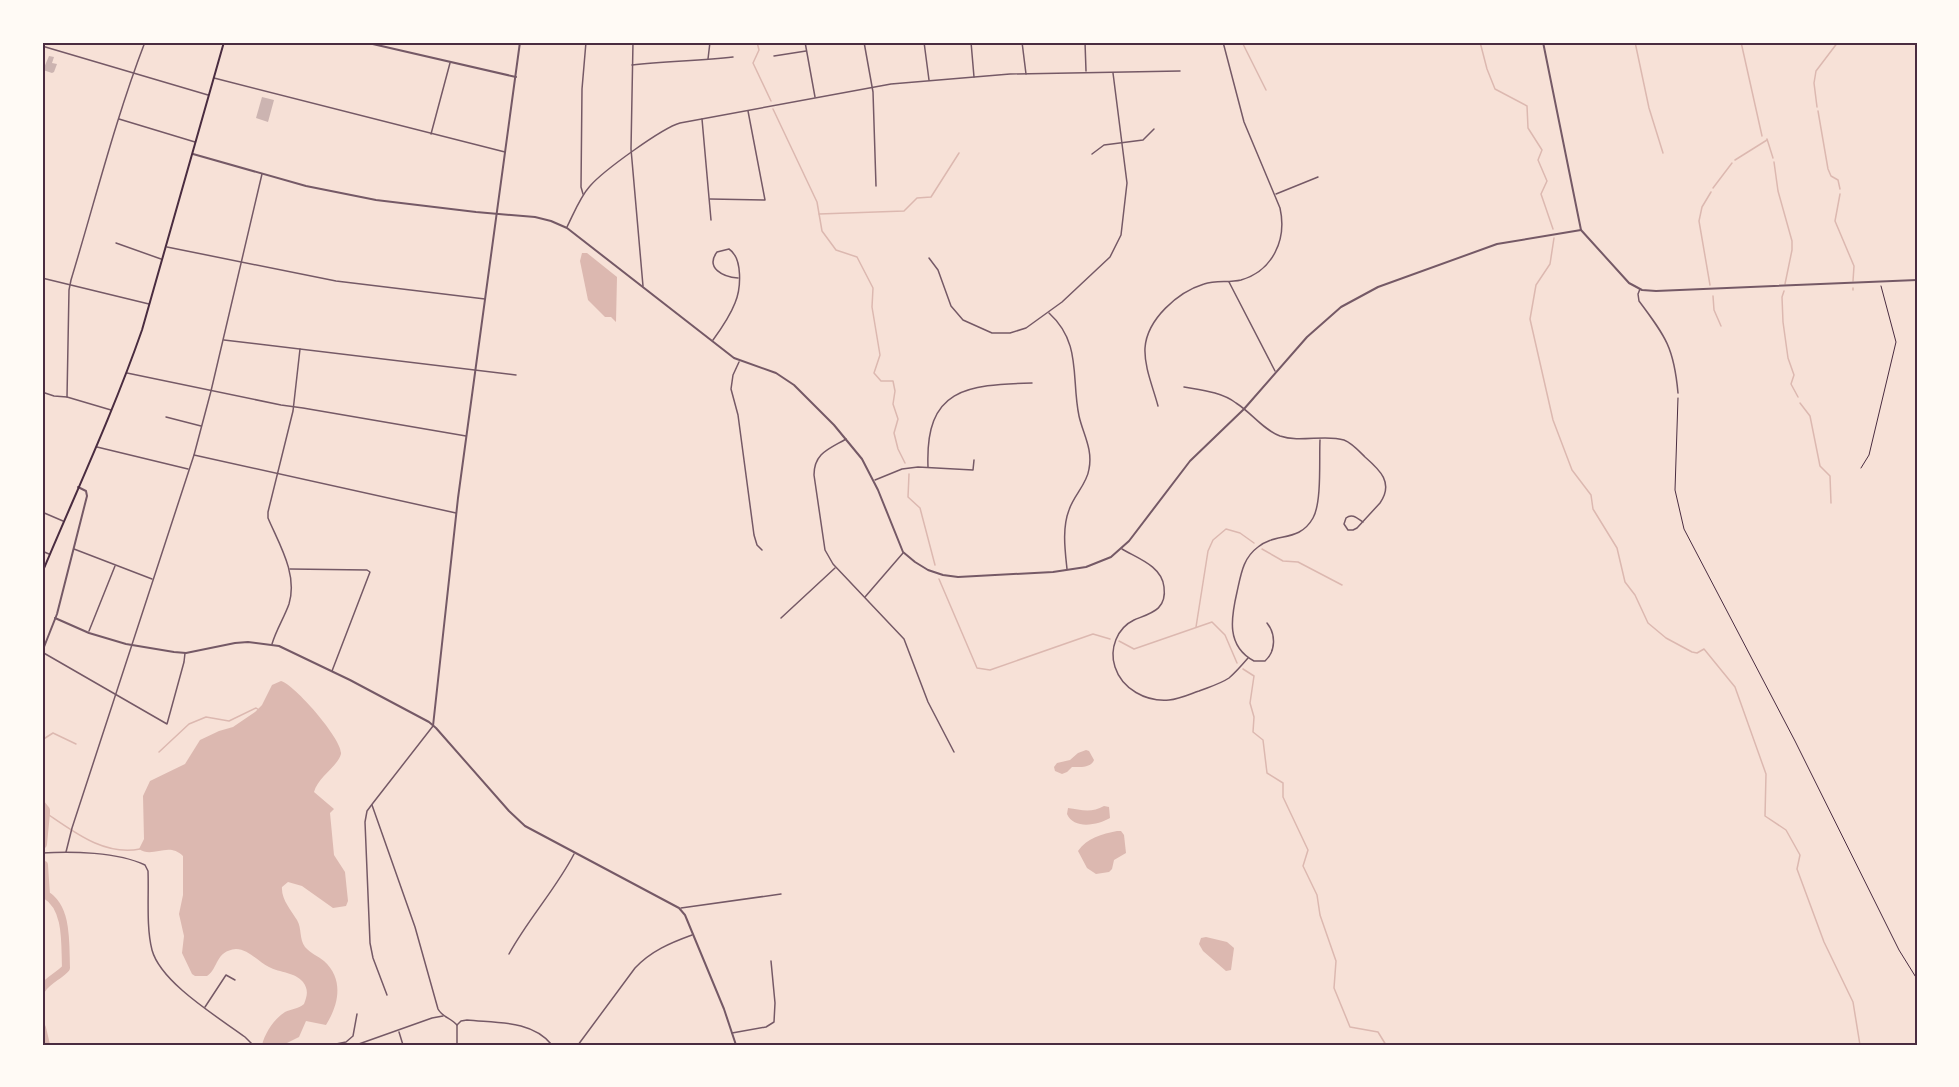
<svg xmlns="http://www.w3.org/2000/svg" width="1959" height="1087" viewBox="0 0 1959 1087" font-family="Inter,sans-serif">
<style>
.water{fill:#dcb8b0}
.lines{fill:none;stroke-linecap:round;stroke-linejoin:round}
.stream{stroke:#dcb8b0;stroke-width:1.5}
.river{stroke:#dcb8b0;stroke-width:8}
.building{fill:#ccb4b1}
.path{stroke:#4a2c40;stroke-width:1}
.minor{stroke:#755966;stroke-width:1.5}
.tertiary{stroke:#755966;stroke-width:2}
.secondary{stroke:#4a2c40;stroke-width:2}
.neatline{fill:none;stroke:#4a2c40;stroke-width:2}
</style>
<rect width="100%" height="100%" fill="#f7e1d7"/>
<g class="water">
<polygon points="582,253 587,253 617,277 616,322 611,317 605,317 588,300 580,261"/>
<path d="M281 681C295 685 343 740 341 754 338 766 318 777 314 792L334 809 330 813 334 855 345 872 348 901 346 906 333 908 302 886 288 882 282 887C281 899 291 910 297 920 302 928 299 939 305 947 310 953 318 956 324 961 344 979 339 1004 326 1025L306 1021 299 1037 283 1045H262C265 1033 274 1019 285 1012 291 1009 298 1009 304 1004 307 996 309 990 303 982 295 972 280 973 269 967 259 962 248 949 236 949 215 951 219 968 207 976H195L192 974 182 953 184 936 179 914 183 895V856C168 841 153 859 139 849L144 839 143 796 150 781 185 764 200 740 219 731 233 727 255 712 262 705 272 685Z"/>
<path d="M1086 750 1089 751 1094 760C1091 768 1080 767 1072 767L1067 772 1062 774 1055 771 1054 767 1057 763 1070 760 1078 753Z"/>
<path d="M1104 806 1109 807 1110 818C1098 825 1074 830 1067 814L1068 808C1081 810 1092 813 1104 806Z"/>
<path d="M1117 831H1121L1124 835 1126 853 1114 860 1112 869 1109 872 1096 874 1087 868 1078 851C1087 838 1102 834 1117 831Z"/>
<polygon points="1206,937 1227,942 1234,948 1231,970 1226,971 1203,951 1199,944 1201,938"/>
</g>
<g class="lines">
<g class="stream">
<polyline points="757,42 759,50 753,63 771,101"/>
<polyline points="1242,42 1266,90"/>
<polyline points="1480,42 1487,69 1495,89 1527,106 1528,128 1542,150 1538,160 1547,181 1541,194 1553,229"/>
<polyline points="1635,42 1649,108 1663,153"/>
<polyline points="1741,42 1762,136"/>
<polyline points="1817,107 1814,83 1816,71 1838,42"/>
<polyline points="773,109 817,202 822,231 836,250 857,257 873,288 872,307 880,355 874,373 881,381 893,381 895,391 893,404 898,419 894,433 898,449 905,463"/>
<polyline points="1818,111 1828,169 1831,176 1838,180 1840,189"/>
<polyline points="1767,139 1773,158"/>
<polyline points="1735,160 1767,140"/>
<polyline points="1774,162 1778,191 1792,241 1792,250 1785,284"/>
<polyline points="1713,188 1732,163"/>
<polyline points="1840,194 1835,221 1854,266 1853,281"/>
<polyline points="819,214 904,211 917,198 931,197 959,153"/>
<polyline points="1554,238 1550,264 1536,285 1530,319 1553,420 1572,470 1591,495 1593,509 1617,548 1625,582 1635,595 1648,623 1666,638 1692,652 1697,653 1704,649 1735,687 1766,774 1765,816 1786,830 1800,855 1797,869 1824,942 1853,1002 1860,1045"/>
<polyline points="1710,285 1699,221 1702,207 1711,192"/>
<polyline points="1853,290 1853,288"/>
<polyline points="1784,291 1782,297 1783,322 1788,358 1794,375 1791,384 1798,397"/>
<polyline points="1713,296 1714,310 1721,326"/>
<polyline points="1800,403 1810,416 1820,466 1830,476 1831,503"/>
<polyline points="909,474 908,497 920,508 935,565"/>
<polyline points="1262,549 1283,561 1298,562 1342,585"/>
<polyline points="939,579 977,668 990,670 1093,634 1110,639"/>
<polyline points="1196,627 1208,551 1213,540 1226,529 1240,533 1254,543"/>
<polyline points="1119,641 1134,649 1212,622 1225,635 1237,663"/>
<polyline points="1243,669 1254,676 1250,703 1254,717 1253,732 1263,740 1267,773 1283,783 1283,797 1308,850 1303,866 1317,895 1320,915 1336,961 1334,988 1350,1027 1378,1032 1386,1045"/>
<polyline points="42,740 53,733 76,744"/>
<polyline points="159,752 189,724 206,717 229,721 256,708 259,710"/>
<path d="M46 813C74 832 104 856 140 849"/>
</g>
<g class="river">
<polyline points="42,805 46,810 46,813 43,844"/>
<path d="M42 989C48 980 59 976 66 968 65 944 68 908 46 895L44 865"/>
<polyline points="42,1028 46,1045"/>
</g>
</g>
<g class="building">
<polygon points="49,56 54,57 52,63 57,64 54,72 52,73 43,70"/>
<polygon points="262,97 274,100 268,122 256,118"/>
</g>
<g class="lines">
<g class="path">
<polyline points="1678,398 1675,490 1684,529 1795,741 1899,950 1917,979"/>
<polyline points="1861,468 1869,455 1896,342 1881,286"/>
</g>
<g class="minor">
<polyline points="633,42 631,149 643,286"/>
<polyline points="805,42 815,97"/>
<polyline points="864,42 873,92 876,186"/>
<polyline points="924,42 929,80"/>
<polyline points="971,42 974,77"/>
<polyline points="1022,42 1026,74"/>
<polyline points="1085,42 1086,71"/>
<polyline points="42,46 208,95"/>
<polyline points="774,56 806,51"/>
<polyline points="708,59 710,42"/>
<path d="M632 65C666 61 699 61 733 57"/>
<polyline points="214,78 505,152"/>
<polyline points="119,119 195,142"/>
<polyline points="702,119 711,220"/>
<polyline points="431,134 450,63"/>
<polyline points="1092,154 1104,145 1143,140 1154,129"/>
<polyline points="583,194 581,187 582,89 586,42"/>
<polyline points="1276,194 1318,177"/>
<polyline points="710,199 765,200 748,111"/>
<path d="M567 227C574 213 580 197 590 186 603 171 662 128 680 123L891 84 1010 74 1180 71"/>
<polyline points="116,243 161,259"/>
<polyline points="167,247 336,281 485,299"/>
<polyline points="929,258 938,270 951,306 963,320 992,333 1010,333 1026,328 1062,302 1110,257 1121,235 1127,183 1113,73"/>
<polyline points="42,278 149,304"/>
<polyline points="1229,282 1275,371"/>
<path d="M1640 289 1638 294 1639 301C1666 337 1674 348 1678 393"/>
<path d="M1049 313C1082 343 1071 378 1079 416 1083 434 1093 449 1089 469 1087 484 1074 495 1069 510 1062 528 1065 550 1067 569"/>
<polyline points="224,340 516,375"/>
<path d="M713 340C721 329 730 316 735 303 741 289 743 258 729 249L717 252C705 268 723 277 738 278"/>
<polyline points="739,362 733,375 731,389 738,415 754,535 757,545 762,550"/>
<polyline points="127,373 281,405 303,408 466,436"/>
<path d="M1184 387C1201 390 1222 392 1236 403 1252 413 1262 429 1280 436 1300 443 1325 434 1344 440 1352 443 1359 451 1365 457 1380 470 1394 483 1380 503L1357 528 1353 530H1348L1344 524 1346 518C1352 513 1357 518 1363 522"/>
<polyline points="42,392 54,396 67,397 111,410"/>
<path d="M67 397 69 290 71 280C95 201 115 120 145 42"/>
<path d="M1158 406C1153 387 1144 367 1145 348 1147 319 1178 292 1204 284 1216 280 1229 283 1241 280 1273 271 1287 239 1280 208L1244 122 1223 42"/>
<polyline points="166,417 201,426"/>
<path d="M846 439C829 449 814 453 814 475L825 550 833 564 904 639 928 702 954 752"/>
<polyline points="97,447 188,469"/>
<polyline points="194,455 456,513"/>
<path d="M928 467C925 388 966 385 1032 383"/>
<polyline points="875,480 902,469 918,467 973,470 974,460"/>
<polyline points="42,512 63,521"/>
<polyline points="74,549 152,579"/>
<path d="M1122 549C1137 558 1162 566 1164 587 1167 610 1151 613 1134 620 1117 628 1109 649 1115 667 1122 689 1146 702 1169 700 1180 699 1190 694 1199 691 1209 687 1220 684 1229 678 1236 672 1242 665 1248 658"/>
<polyline points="42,551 49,554"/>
<polyline points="290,569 367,570 370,572 332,671"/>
<polyline points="865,597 903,553"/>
<polyline points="781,618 835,568"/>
<path d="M1267 623C1276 634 1276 651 1265 661H1254C1226 646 1231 618 1237 592 1241 574 1243 558 1258 547 1276 532 1299 543 1313 518 1322 502 1319 459 1320 440"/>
<polyline points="89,631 115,566"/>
<path d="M272 644C276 630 284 618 289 604 298 574 279 544 268 518V512L293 411 300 349"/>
<polyline points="42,652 167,724 184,662 185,653"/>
<path d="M372 805 415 927 438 1009C442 1017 451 1018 457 1025V1045"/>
<polyline points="66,852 72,828 194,455 211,391 262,174"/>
<path d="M42 853C71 851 118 852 145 865L148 871C149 895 146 927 152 950 161 983 218 1017 245 1037L253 1045"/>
<polyline points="681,908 781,894"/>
<path d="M509 954C528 919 556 889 574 854"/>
<polyline points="387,995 373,958 370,943 365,822 367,811 373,803 433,726"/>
<polyline points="205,1007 226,975 235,980"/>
<path d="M457 1025 461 1021 467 1020C496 1023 532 1020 552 1045"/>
<polyline points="399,1032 403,1045"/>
<polyline points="732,1033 766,1027 774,1022 775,1003 771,961"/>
<polyline points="331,1045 346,1042 353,1036 357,1014"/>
<polyline points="356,1045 432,1018 443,1016"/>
<path d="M578 1045 635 968C651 951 670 943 692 935"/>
</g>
<g class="tertiary">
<polyline points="364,42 516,77"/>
<polyline points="1543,42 1581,230 1629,283 1642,290 1656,291 1917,280"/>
<polyline points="193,154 306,186 376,200 476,212 535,217 551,221 567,228 734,358 776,373 794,385 834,425 862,459 878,490 903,552 915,562 928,570 943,575 958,577 1053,572 1086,567 1111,557 1129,541 1190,461 1244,409 1307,337 1341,307 1378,287 1497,244 1581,230"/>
<polyline points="55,618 89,633 126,644 174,652 186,653 235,643 248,642 279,646 350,680 429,722 436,728 509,811 525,826 679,908 685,915 724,1009 736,1045"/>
<polyline points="42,652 57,614 87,496 86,491 78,487"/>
<polyline points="433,726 458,498 520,42"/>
</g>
<path class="secondary" d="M42 573C76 492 113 413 142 330L224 42"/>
</g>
<rect width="1959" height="1087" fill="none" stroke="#fffaf5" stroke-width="87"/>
<rect x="44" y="44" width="1872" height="1000" class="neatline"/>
</svg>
